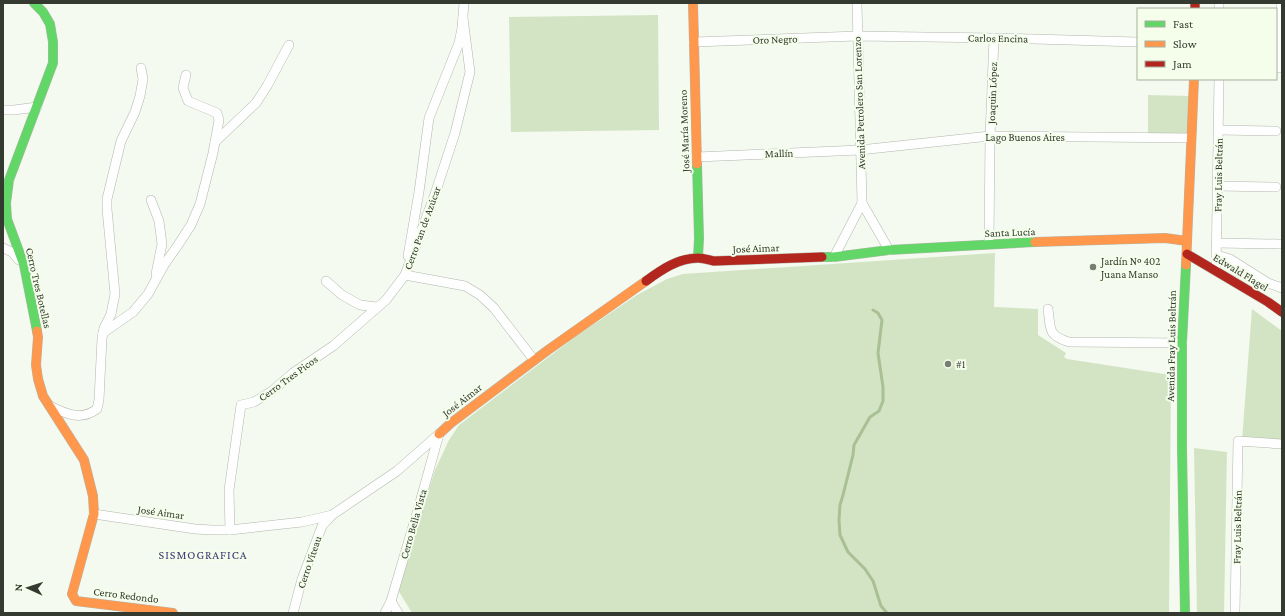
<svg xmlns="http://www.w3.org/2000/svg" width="1285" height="616" viewBox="0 0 1285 616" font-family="'Crimson Pro',serif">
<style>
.green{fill:#d3e4c4}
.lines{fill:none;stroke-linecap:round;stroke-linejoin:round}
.stream{stroke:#a8c094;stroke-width:3}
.street-casing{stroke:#b2b7ae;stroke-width:10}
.fast-casing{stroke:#b2b7ae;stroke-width:10}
.slow-casing{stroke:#b2b7ae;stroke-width:10}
.jam-casing{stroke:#b2b7ae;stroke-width:10}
.street{stroke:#fdfefd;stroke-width:9}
.fast{stroke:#63d668;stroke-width:9}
.slow{stroke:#ff974d;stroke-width:9}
.jam{stroke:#b3261e;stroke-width:9}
.poi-dot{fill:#787d73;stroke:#f4feeb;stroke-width:1.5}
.labels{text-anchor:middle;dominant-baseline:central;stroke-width:4;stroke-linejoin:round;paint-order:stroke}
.street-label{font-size:11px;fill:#353a30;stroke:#f4feeb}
.poi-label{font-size:11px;fill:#353a30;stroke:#f4feeb;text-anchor:start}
.neighbourhood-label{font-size:12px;letter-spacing:1px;fill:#383874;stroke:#f4feeb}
</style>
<rect width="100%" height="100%" fill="#f4faef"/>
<g class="green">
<polygon points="658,15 659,130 511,132 509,17"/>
<polygon points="1148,95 1190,96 1188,136 1148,133"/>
<polygon points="995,253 994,307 1038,309 1038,335 1066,353 1064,357 1067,359 1171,375 1169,613 412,613 398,590 435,470 449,440 459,425 575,337 637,295 667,279 683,274"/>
<polygon points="1252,309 1282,331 1282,441 1242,440"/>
<polygon points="1194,448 1227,452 1224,613 1197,613"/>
</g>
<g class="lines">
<polyline class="stream" points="873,310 878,313 882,320 878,353 883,387 883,401 879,411 870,417 854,445 853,455 843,495 840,505 839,520 840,535 848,552 865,569 873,581 881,606 887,613"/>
<defs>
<g id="street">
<polyline points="1219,3 1219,9"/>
<polyline points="694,42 857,36 994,38 1138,42"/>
<polyline points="1276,68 1281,68 1281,3"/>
<polyline points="3,110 14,110 37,107"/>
<polyline points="1219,130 1276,131"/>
<polyline points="215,142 256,103 267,86 289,45"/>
<polyline points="697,157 860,150 990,136 1191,138"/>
<polyline points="1218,186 1276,187"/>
<polyline points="151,200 159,221 162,244 156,274"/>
<polyline points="862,203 889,250"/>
<polyline points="1217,243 1279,244"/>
<polyline points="989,244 990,136 994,38"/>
<polyline points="3,248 12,252 19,260"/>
<polyline points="1217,255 1230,259 1268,283 1282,288"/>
<polyline points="408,256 419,192 429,118 459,43 462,28 464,3"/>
<polyline points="834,257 862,203 857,3"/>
<polyline points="1216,271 1219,79"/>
<polyline points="405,275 465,286 480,295 494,308 534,360"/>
<polyline points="326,281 342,295 360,305 377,307"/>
<path d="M1048 309C1051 329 1047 335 1069 342L1182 343"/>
<polyline points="103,333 133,312 148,294 164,265 178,245 191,225 200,204 213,153 219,120 217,113 188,101 183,88 186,75"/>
<path d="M50 406C66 414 81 421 97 409L99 400 102 338 104 328 111 314 115 294 107 209V199L121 141 135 112 140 96 143 79 141 68"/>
<polyline points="94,514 195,529 212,530 230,530 302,522 332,515 397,471 439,434"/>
<polyline points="230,530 229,490 241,405 254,402 272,391 293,373 333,346 386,300 405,275 435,194 455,133 470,72 463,18"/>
<polyline points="391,601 398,613"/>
<polyline points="293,613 302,579 322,526 332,515"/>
<polyline points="385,613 391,601 419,506 439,434"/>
<polyline points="1235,613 1238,441 1282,444"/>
</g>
<g id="fast">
<polyline points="34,3 43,12 50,24 53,42 53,63 9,180 6,203 7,219 24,265 37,331"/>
<polyline points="697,164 699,238 698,258"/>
<polyline points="822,257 834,257 889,250 1035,242"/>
<polyline points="1185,613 1182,448 1182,343 1186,265"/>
</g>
<g id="slow">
<polyline points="693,3 697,164"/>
<polyline points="1035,242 1165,238 1187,241"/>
<polyline points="1186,265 1194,79"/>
<polyline points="37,331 38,337 36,365 38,379 43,396 84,460 93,496 94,514 72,594 76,601 173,613"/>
<polyline points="439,434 451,423 548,350 646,281"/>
</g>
<g id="jam">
<polyline points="1195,3 1195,9"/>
<polyline points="1187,254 1268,302 1282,312"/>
<path d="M646 281C661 270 678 258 698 258 703 258 709 260 714 261L822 257"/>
</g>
</defs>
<use href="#street" class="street-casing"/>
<use href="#fast" class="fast-casing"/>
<use href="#slow" class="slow-casing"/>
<use href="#jam" class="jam-casing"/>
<use href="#street" class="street"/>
<use href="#fast" class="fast"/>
<use href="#slow" class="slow"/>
<use href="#jam" class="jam"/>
</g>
<g class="poi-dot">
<circle cx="1093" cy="267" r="4"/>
<circle cx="948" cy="364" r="4"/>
</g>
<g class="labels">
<g class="street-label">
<text transform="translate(998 38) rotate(1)">Carlos Encina</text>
<text transform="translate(775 39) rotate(-2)">Oro Negro</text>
<text transform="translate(992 93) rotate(-88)">Joaquin López</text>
<text transform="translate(859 103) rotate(-92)">Avenida Petrolero San Lorenzo</text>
<text transform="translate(684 131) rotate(-92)">José María Moreno</text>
<text x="1025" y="137">Lago Buenos Aires</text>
<text transform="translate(779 153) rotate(-2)">Mallín</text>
<text transform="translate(1218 175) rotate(-89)">Fray Luis Beltrán</text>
<text transform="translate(422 228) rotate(-70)">Cerro Pan de Azúcar</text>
<text transform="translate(1010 232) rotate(-2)">Santa Lucía</text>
<text transform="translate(756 248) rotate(-2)">José Aimar</text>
<text transform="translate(1241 272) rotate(31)">Edwald Flagel</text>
<text transform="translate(39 288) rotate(77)">Cerro Tres Botellas</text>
<text transform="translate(1171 346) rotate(-89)">Avenida Fray Luis Beltrán</text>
<text transform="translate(288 378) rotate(-36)">Cerro Tres Picos</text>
<text transform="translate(462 400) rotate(-38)">José Aimar</text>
<text transform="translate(161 512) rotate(8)">José Aimar</text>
<text transform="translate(413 524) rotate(-74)">Cerro Bella Vista</text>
<text transform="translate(1237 527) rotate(-89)">Fray Luis Beltrán</text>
<text transform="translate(309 562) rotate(-71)">Cerro Viteau</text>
<text transform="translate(126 595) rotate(7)">Cerro Redondo</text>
</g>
<g class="poi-label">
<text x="1101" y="261">Jardín Nº 402<tspan x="1101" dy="13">Juana Manso</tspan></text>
<text x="956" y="364">#1</text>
</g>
<g class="neighbourhood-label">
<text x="203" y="555">SISMOGRAFICA</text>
</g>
</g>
<rect width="1285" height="616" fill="none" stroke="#353a30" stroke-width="8"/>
<rect x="1137" y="8" width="140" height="72" fill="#f4feeb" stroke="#a8b0a0"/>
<rect x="1145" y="21" width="20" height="6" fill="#63d668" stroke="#a8b0a0"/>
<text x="1173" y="28" font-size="12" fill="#353a30">Fast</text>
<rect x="1145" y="41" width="20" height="6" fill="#ff974d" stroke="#a8b0a0"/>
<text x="1173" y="48" font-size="12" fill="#353a30">Slow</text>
<rect x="1145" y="61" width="20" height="6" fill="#b3261e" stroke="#a8b0a0"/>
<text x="1173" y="68" font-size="12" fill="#353a30">Jam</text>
<g transform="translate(28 588) rotate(273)" stroke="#f4feeb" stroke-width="3" paint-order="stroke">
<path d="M0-3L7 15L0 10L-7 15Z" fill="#353a30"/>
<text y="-6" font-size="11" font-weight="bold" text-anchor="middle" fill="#353a30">N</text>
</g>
</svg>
